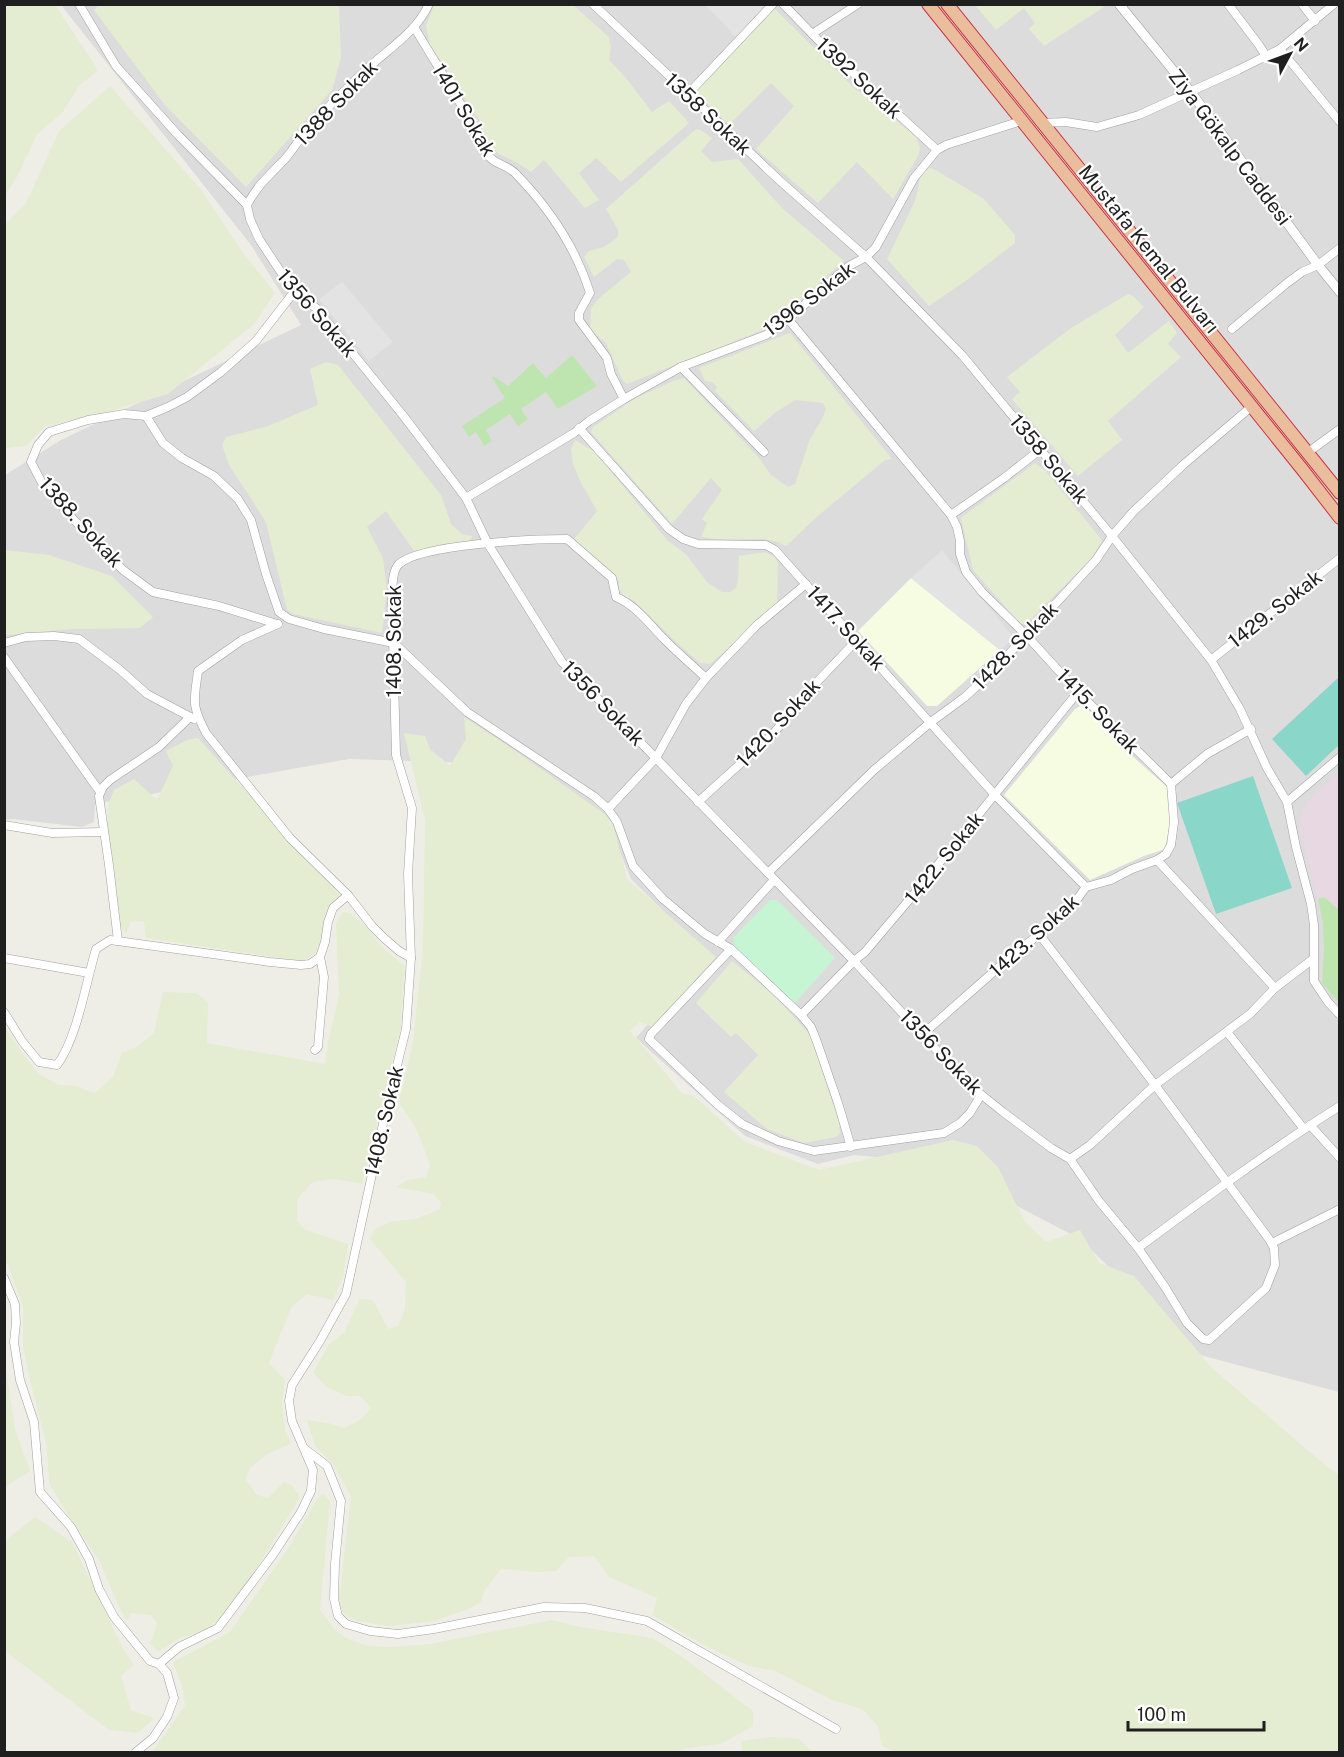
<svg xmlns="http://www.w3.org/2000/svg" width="1344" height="1757" viewBox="0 0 1344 1757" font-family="'Public Sans',sans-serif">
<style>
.residential{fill:#dddcdc}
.industrial{fill:#e7d8e1}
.education{fill:#f6fce1}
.farmland{fill:#e4ecd2}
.grass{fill:#bee5af}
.park{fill:#c6f5d4}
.pitch{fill:#8ad7ca}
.parking{fill:#e3e3e3}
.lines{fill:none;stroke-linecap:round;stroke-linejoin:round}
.minor-casing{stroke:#a0a0a0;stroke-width:9}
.tertiary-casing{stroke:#a0a0a0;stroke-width:10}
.trunk-casing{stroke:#cd3245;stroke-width:14}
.minor{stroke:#fff;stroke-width:8}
.tertiary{stroke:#fff;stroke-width:9}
.trunk{stroke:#eabd9c;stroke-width:12}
.labels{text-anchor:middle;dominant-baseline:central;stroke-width:4.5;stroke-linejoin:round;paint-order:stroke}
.street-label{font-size:20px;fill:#1f1f1f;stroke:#fff}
</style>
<rect width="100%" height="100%" fill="#efeee6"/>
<polygon class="residential" points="61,5 1339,5 1339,1392 1200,1355 1080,1239 935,1163 854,1155 818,1164 745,1136 636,1038 708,955 631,879 608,823 533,765 349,759 95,804 94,822 82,827 12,819 5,820 5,475 61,440 301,325 251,245"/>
<polygon class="industrial" points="1339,773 1339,1002 1322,983 1324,947 1323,923 1300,829 1301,817 1309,799"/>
<g class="education">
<polygon points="911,578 1000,650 937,706 927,706 858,631"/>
<polygon points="1083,704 1130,754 1167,787 1170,823 1165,849 1144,856 1090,880 1004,795 1075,709"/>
</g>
<g class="farmland">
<polygon points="5,4 55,5 96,67 97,71 79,86 62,113 37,134 19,173 5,196"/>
<polygon points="100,4 339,5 341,58 332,90 246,187 165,105 94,10"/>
<polygon points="434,5 573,5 609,37 611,48 609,60 626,78 652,112 669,101 689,123 621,182 596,158 579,173 599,200 585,208 544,160 531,172 518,163 499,154 488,143 479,120 430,45 426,26"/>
<polygon points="1103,5 1104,7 1044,46 1029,29 1035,23 1024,8 996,30 975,5"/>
<polygon points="772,6 856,90 866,95 917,138 920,148 919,154 893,199 857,162 818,203 756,149 794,106 771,83 729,125 690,87"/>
<polygon points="110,86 202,191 243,253 275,293 254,324 168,394 107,412 45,426 26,446 5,448 5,225 26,203 59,131"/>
<polygon points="696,129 701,130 712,138 701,151 712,162 738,159 782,208 844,261 768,328 627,384 622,379 606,343 590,330 591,309 598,299 631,272 624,260 617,259 594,277 584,257 589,251 604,247 618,237 618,230 606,209"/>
<polygon points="929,168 934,169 984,199 1015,235 1015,243 971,277 929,306 887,259 915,201 921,174"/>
<polygon points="1128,294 1133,296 1144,307 1115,335 1128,353 1169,321 1177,333 1168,344 1181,357 1108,421 1122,440 1078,476 1012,399 1020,392 1007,377 1071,328"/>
<polygon points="790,333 892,459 885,460 819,515 786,546 778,542 763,539 716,539 701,537 707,523 702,519 722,490 711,478 672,524 591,432 593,427 636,398 673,381 684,378 759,458 770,474 788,487 795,484 810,439 822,419 826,409 823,403 795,400 776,412 754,431 715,391 717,387 712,382 705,381 699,368"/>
<polygon points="326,362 338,365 441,495 451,524 462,534 473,536 470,540 414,551 386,511 367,527 383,558 387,590 382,633 293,614 287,610 266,522 229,465 222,445 226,437 268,426 318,405 310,369"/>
<polygon points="575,440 595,452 668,541 686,554 707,582 722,592 730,592 736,588 738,580 739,556 765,552 775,557 778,563 777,605 710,664 700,663 676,642 634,601 623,596 619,588 619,581 574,539 597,511 580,481 573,464 571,449"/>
<polygon points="1035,463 1045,470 1101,539 1101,543 1089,561 1027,623 1022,624 1017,620 973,570 961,518"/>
<polygon points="5,550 49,555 112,576 153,617 140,628 72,629 5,635"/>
<polygon points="464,717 504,743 606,815 613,824 627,879 716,957 652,1027 640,1022 630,1031 682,1093 694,1096 745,1142 819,1170 953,1140 977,1146 998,1167 1025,1222 1046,1242 1080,1230 1099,1263 1134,1276 1212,1368 1325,1465 1339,1475 1339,1752 896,1752 883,1747 877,1725 862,1709 832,1700 775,1671 749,1666 709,1648 652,1615 657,1598 609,1577 594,1556 569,1557 556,1571 535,1572 501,1569 485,1590 481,1602 468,1609 435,1621 388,1626 357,1621 343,1613 339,1601 351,1496 333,1464 315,1446 307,1420 328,1423 344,1428 360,1420 371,1408 360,1396 347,1396 327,1387 313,1373 329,1344 344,1333 360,1299 373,1300 388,1329 398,1326 405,1309 406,1282 370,1239 375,1229 393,1221 417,1219 440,1209 441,1203 434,1194 395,1187 408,1180 426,1177 430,1165 417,1130 399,1103 413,1042 423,949 425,820 404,733 425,736 430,749 450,766 466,739"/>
<polygon points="198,738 341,896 315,954 301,961 146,938 144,921 131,922 126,934 119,925 108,832 108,805 114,790 134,779 157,800 173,766 166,751 187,740"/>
<polygon points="343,912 350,913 364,925 386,951 405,966 400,1031 362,1184 333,1179 313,1182 297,1199 297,1220 304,1229 348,1244 343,1277 333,1300 307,1294 292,1306 269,1363 285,1380 282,1401 285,1430 291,1443 266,1455 250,1468 246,1480 257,1495 268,1498 284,1482 293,1486 300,1498 251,1577 218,1620 203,1631 180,1638 159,1651 153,1647 150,1643 157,1624 151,1615 131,1613 127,1621 118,1605 99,1560 64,1509 49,1483 47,1447 29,1376 23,1346 23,1306 5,1258 5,1028 26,1058 39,1074 59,1085 76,1086 95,1093 113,1077 122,1053 138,1046 154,1033 163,992 196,993 208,1002 207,1043 325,1064 328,1043 339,994 336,923"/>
<polygon points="732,961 773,994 811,1036 839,1123 840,1132 836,1137 804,1143 767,1129 724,1092 758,1055 736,1033 731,1037 696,1003"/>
<polygon points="5,1363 15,1429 30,1471 5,1487"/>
<polygon points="323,1494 330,1501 320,1610 335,1630 346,1638 368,1646 390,1647 430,1644 552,1620 580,1627 652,1638 681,1656 753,1711 753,1726 721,1744 688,1748 673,1752 152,1752 185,1706 183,1690 173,1662 230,1632 289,1547 317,1499"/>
<polygon points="35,1517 72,1542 123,1649 134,1665 121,1676 131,1710 154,1718 138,1733 109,1730 5,1651 5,1541"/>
<polygon points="771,1737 799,1739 812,1752 742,1752 742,1741"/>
</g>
<g class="grass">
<polygon points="572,355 597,386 558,409 546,392 521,409 528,419 518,426 510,414 486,430 492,441 484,446 476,432 469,437 462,426 505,398 492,378 493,376 508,386 533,363 546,378"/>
<polygon points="1324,897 1339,910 1339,1002 1322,983 1324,947 1323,923 1318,899"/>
</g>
<polygon class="park" points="770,900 777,900 835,958 794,1004 734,946 733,938"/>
<g class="pitch">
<polygon points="1339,677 1339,745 1306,776 1272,739"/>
<polygon points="1253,776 1292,888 1216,914 1177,803"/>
</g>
<g class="parking">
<polygon points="705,5 763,5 767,9 736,37"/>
<polygon points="342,282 393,342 369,361 319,299"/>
<polygon points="942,550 1014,638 1000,650 911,578"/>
</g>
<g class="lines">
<defs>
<g id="minor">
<polyline points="79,4 116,66 178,135 247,205 250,219 259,239 294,292 316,308 402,414 466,498 488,544 562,662 854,961 968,1084 1003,1112 1051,1148 1070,1159 1099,1201 1138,1248 1165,1287 1187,1323 1203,1339 1209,1340 1266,1288 1275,1265 1274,1248 1269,1239 1155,1085 1090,1145 1070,1159"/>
<polyline points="593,4 779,180 866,257 962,355 1112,536 1211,660 1240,709 1267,768 1287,802 1296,847 1311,904 1314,925 1314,981 1328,1002 1340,1015"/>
<polyline points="783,4 823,45 937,150"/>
<polyline points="1228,4 1259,45 1266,56"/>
<polyline points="1302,4 1315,21"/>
<path d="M414 27C434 60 454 92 473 125 479 134 481 145 487 154 494 165 507 164 516 174 549 208 576 248 590 293L579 313V320L607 358 611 374 624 399"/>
<polyline points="812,34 858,4"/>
<polyline points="1280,49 1340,122"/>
<polyline points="687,95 773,4"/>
<polyline points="1042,123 1066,122 1097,127 1139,115 1238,70 1280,49 1334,4"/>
<path d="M247 205C258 184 270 175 285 159 293 150 299 139 307 130 326 108 348 87 369 67 390 48 417 31 429 4"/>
<polyline points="788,319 951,515 957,527 960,541 960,554 966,572 982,592 1027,636 1078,692 1171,784"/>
<polyline points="1232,329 1287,283 1302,272 1318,265 1340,248"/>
<polyline points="681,367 764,452"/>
<polyline points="146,416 163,443 182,458 214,476 238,499 251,520 266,574 279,612 289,619 324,629 394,643 467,712 595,797 608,809 617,822 633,866 663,899 705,934 731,949 801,1015 811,1027 817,1042 838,1103 851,1147"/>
<polyline points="579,428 669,529 683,539 698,544 766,545 775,550 995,795 1086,887"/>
<polyline points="1307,453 1340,429"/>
<polyline points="466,498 574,433 589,421 624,399 681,367 766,335 788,319 828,284 849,266 866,257 876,247 914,178 937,150 946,145 1021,121"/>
<polyline points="951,515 1004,478 1041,449"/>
<polyline points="277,624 219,606 153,592 123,570 73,519 42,483 31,462 38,445 49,432 88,420 124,414 146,416 168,407 187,397 221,372 256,341 294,292"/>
<path d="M278 624 242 640 198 671C194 702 191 704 206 733L290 838 348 895 372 926 384 938 399 951 411 958"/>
<polyline points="4,643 26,637 54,636 79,639 119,669 147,694 194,719"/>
<polyline points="4,657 100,792"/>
<polyline points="1211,660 1340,558"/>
<polyline points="698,802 772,735 815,684 856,641"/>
<polyline points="1287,802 1340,757"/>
<polyline points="608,809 656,758 686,704 706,678 757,625 806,584"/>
<polyline points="4,825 52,833 104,832"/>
<polyline points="1157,860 1275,988"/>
<polyline points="768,873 874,770 931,722 965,697 995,669 1096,560 1112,536 1133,512 1183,465 1251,407"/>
<polyline points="1039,934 1155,1085 1250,1014 1275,988 1313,959"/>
<polyline points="118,941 109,865 99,796 103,787 110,780 159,747 190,717"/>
<polyline points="718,942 774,880"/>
<polyline points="731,949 651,1034 649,1039 718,1105 742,1124 778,1141 814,1151 944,1133 960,1123 970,1113 981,1095"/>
<polyline points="4,958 89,973"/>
<path d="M4 1012 22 1041 39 1062 57 1065C77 1039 86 982 96 949L110 940 270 962 301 965 310 964 320 957 325 942 328 922 333 908 348 895"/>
<polyline points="801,1015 854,961 865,952 914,894 1078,692"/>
<polyline points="1227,1032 1304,1129"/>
<polyline points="923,1034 999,967 1039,934 1078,898 1086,887 1111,880 1132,869 1157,860 1166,854 1171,845 1174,822 1171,784 1207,754 1251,729"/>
<polyline points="315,1050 318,1047 324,977 320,957"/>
<polyline points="1310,1125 1340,1158"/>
<polyline points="1272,1243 1340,1209"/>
<path d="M1138 1248C1204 1199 1270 1150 1340 1106"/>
<polyline points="4,1278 15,1304 16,1323 14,1342 20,1380 34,1422 40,1492 71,1527 89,1559 99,1589 114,1617 150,1661 159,1664"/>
<polyline points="305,1449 327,1466 341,1501 335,1564 334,1599 338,1616 346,1624 370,1631 398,1634 434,1629 544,1607 585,1608 647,1621 836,1729"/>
<path d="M136 1752 153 1738 167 1717 174 1698 167 1673 159 1664 179 1647 218 1628 272 1556 301 1512 311 1491 313 1470 292 1421 289 1401 292 1385 320 1341 346 1294 386 1110 406 1029 411 958 408 874 412 808 396 755 392 599C393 589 391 572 399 564 421 544 535 539 567 539L612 578 616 597C637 606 650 625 665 640 678 653 693 666 706 678"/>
</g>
<polyline id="tertiary" points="1119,4 1190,91 1318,265 1340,292"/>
<g id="trunk">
<polyline points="928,4 1302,469 1340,518"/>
<polyline points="947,4 1340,493"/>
</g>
</defs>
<use href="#minor" class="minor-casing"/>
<use href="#tertiary" class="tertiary-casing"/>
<use href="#trunk" class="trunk-casing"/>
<use href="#minor" class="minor"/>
<use href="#tertiary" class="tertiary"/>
<use href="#trunk" class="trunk"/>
</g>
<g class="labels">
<g class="street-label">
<text transform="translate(859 78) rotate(43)">1392 Sokak</text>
<text transform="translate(336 103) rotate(-46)">1388 Sokak</text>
<text transform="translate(464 110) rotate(59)">1401 Sokak</text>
<text transform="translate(708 114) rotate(43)">1358 Sokak</text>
<text transform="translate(1230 147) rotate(53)">Ziya Gökalp Caddesi</text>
<text transform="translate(1149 249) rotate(51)">Mustafa Kemal Bulvarı</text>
<text transform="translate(809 299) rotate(-37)">1396 Sokak</text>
<text transform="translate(317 313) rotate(49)">1356 Sokak</text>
<text transform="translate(1049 459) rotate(50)">1358 Sokak</text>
<text transform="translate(81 522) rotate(48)">1388. Sokak</text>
<text transform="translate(1275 609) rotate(-38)">1429. Sokak</text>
<text transform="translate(846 628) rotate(48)">1417. Sokak</text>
<text transform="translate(394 641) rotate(-90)">1408. Sokak</text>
<text transform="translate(1015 646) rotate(-46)">1428. Sokak</text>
<text transform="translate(603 703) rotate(46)">1356 Sokak</text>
<text transform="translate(1098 711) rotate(46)">1415. Sokak</text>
<text transform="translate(778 723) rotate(-47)">1420. Sokak</text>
<text transform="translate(944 858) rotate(-51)">1422. Sokak</text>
<text transform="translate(1034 936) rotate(-42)">1423. Sokak</text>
<text transform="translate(941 1052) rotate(46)">1356 Sokak</text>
<text transform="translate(384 1121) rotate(-77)">1408. Sokak</text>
</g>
</g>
<rect width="1344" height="1757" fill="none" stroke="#1f1f1f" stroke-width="12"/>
<g transform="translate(1290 54) rotate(49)" stroke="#ffffff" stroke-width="4.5" paint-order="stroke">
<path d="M0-4.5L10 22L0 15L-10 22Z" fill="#1f1f1f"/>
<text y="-9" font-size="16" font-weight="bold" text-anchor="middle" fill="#1f1f1f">N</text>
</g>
<path d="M1128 1721v9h136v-9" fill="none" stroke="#1f1f1f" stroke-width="3"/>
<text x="1137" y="1721" font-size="18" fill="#1f1f1f" stroke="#ffffff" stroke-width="4.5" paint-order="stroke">100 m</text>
</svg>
